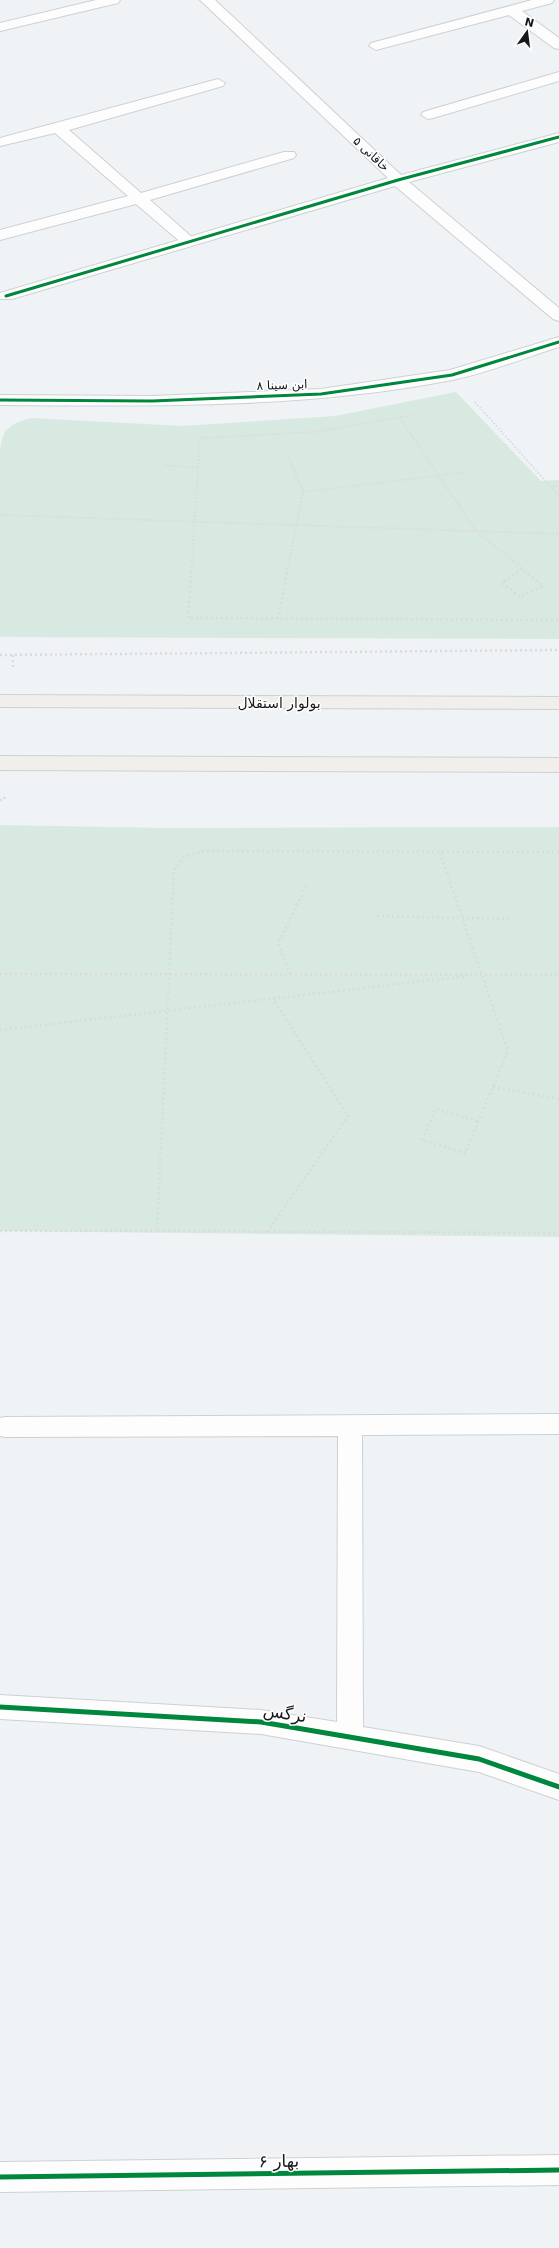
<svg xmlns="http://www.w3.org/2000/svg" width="559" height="2248" viewBox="0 0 559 2248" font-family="'DejaVu Sans','Noto Naskh Arabic',sans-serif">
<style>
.green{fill:#d7e9e1}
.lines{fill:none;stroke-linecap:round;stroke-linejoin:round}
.service-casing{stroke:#ced0d2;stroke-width:2}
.minor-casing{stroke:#ced0d2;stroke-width:2}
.secondary-casing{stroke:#ced0d2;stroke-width:2}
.path-far1{stroke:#dbdbdc;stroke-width:2;stroke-dasharray:1.5 2;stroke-linecap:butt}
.path{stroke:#dbdbdc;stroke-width:2.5;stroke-dasharray:2 3;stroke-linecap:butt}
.service{fill:#fdfdfe;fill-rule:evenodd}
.minor{fill:#fdfdfe;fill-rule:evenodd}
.secondary{fill:#f0efec;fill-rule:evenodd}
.cycleway-far1-casing{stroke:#fff;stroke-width:5}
.cycleway-casing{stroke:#fff;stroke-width:8}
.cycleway-far1{stroke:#00873e;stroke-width:3}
.cycleway{stroke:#00873e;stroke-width:5}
.labels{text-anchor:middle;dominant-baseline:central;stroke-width:3;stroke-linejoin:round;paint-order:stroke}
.far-street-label{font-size:12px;fill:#17181a;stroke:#fff}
.street-label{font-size:14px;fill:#17181a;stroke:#fff}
.near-street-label{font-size:17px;fill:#17181a;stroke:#fff}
</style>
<rect width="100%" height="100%" fill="#f0f3f6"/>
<g class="green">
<path d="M456 392 541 481 559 480V639L0 637V450C3 427 11 424 31 418L182 426 335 416Z"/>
<polygon points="0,825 166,828 559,827 559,1237 0,1231"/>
</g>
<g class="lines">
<defs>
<g id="service">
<polygon points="532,0 554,0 552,3 522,11 559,38 559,49 554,48 509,15 376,50 369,46 371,43"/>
<polygon points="559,72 559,81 433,118 428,119 421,115 423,112"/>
<polygon points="218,79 225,83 223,86 69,130 141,193 284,152 294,152 296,155 294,158 150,200 194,239 197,242 194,245 184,245 136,204 0,240 0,230 128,196 55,133 0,146 0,138"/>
</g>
<g id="minor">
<polygon points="96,0 120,0 118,3 0,31 0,23"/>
<polygon points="200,0 215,0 401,175 559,133 559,142 409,182 559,308 559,321 553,319 395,186 12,299 0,299 0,293 388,178"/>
<path d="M559 337V347C524 358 488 373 452 380 304 409 151 406 0 405V395L152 396 321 389 450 370Z"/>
<polygon points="559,1414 559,1434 362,1435 363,1727 479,1746 559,1774 559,1800 479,1772 261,1734 0,1719 0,1695 261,1710 337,1722 338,1436 5,1437 0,1436 0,1418 5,1417"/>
<polygon points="559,2155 559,2185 0,2192 0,2162"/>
</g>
<g id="secondary">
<polygon points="0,695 559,697 559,709 0,707"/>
<polygon points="0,756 559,758 559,772 0,770"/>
</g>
</defs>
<use href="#service" class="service-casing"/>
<use href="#minor" class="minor-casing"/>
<use href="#secondary" class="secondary-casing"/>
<g class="path-far1">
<polyline points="475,402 550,486 559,486"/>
<polyline points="400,418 476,531 514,562"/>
<polyline points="288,455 303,492 289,562"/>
<polyline points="164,465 198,468"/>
<polyline points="550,486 559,496"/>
<polyline points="303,492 467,472"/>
<polyline points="0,515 559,534"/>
<polyline points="192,562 200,438 315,432 413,415"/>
</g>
<g class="path">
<polyline points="192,561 188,618 559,620"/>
<polyline points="513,561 543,586 520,597 502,583 522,569"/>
<polyline points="278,619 289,561"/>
<polyline points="0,655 559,650"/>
<polyline points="13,655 13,669"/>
<polyline points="0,800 4,800 5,795"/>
<polyline points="559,852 204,851 184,857 174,870 157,1231 559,1233"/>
<polyline points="440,853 508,1051 465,1153 422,1140 436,1109 478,1121"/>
<polyline points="377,916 509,919"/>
<polyline points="0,974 559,975"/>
<polyline points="290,974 278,943 307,885"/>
<polyline points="0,1030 468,976"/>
<polyline points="493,1087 559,1099"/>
<polyline points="0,1231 157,1231"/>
<polyline points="267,1232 348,1116 273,999"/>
</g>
<use href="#service" class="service"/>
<use href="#minor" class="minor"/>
<use href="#secondary" class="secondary"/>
<defs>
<g id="cycleway-far1">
<polyline points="6,296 398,180 559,137"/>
<polyline points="0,400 152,401 321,394 452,375 559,342"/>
</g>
<g id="cycleway">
<polyline points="0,1707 261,1722 479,1759 559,1787"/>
<polyline points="0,2177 559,2170"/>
</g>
</defs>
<use href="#cycleway-far1" class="cycleway-far1-casing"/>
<use href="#cycleway" class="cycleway-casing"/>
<use href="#cycleway-far1" class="cycleway-far1"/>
<use href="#cycleway" class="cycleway"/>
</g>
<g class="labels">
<g class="far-street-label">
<text transform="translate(371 154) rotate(43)">خاقانی ۵</text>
<text transform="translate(282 385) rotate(-2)">ابن سینا ۸</text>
</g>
<g class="street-label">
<text x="279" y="703">بولوار استقلال</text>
</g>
<g class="near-street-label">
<text transform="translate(285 1713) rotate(9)">نرگس</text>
<text transform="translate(279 2161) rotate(-1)">بهار ۶</text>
</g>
</g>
<g transform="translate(527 32) rotate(14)" stroke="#ffffff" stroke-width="3" paint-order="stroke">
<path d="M0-3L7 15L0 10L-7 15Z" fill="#17181a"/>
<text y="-6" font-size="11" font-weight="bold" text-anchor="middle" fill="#17181a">N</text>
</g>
</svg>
